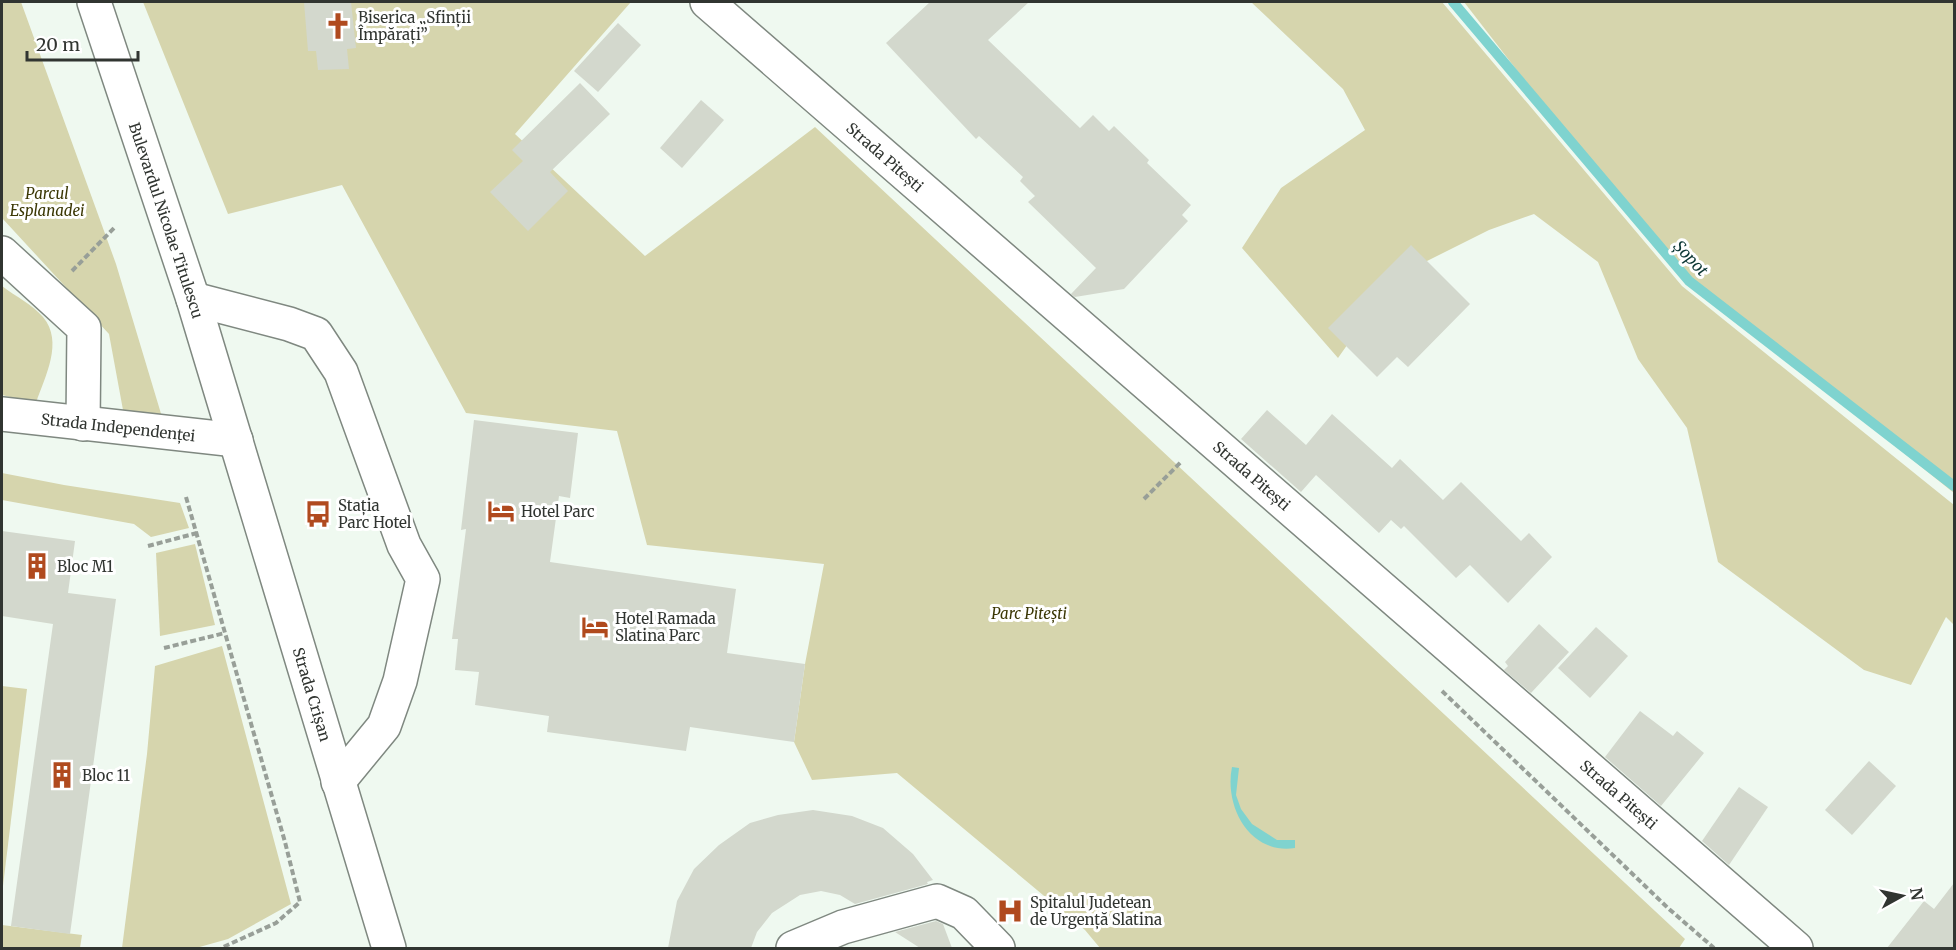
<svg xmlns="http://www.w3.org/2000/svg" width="1956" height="950" viewBox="0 0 1956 950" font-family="Merriweather,serif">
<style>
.green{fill:#d6d5ad}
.water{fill:#7fd3cf}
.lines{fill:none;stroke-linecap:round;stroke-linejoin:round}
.stream{stroke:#7fd3cf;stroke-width:10}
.building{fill:#d3d8cd}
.minor-casing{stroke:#7f8880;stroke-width:36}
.major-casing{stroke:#7f8880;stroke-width:36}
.path{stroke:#989f98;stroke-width:4;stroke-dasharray:6 3;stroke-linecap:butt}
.minor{stroke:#fff;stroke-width:33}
.major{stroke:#fff;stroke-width:33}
.labels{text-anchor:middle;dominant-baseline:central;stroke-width:6;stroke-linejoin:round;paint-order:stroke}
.poi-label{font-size:15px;fill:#313531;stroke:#fff;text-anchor:start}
.street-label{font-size:15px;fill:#313531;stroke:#fff}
.park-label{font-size:15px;font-style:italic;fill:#3b3704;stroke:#fff}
.water-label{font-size:16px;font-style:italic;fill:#093432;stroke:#fff}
</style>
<rect width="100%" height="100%" fill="#eff9f0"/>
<g class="green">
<polygon points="2,2 21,2 116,264 162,417 142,420 123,410 109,334 2,218"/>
<polygon points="143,2 631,2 515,134 645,256 815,127 1685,939 1679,948 1100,948 1085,930 897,773 812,780 794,742 805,664 824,564 647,545 617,431 466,413 342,185 228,214"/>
<polygon points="1251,2 1442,2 1682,286 1954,505 1954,625 1946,617 1911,685 1864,670 1718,562 1687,428 1638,359 1598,262 1534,214 1489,230 1395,277 1338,358 1242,248 1281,188 1365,130 1343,89"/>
<polygon points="1464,2 1954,2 1954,493 1689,281 1519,73"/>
<path d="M2 286C15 296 33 305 43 317 64 342 45 376 36 403L2 395Z"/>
<polygon points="2,473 64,485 180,503 189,528 151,537 134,524 2,500"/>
<polygon points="195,544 215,625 160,636 156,553"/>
<polygon points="222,646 291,904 228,939 196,948 122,948 147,754 155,666"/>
<polygon points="2,686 27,689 2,894"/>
<polygon points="2,925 82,935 80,948 2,948"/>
</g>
<path class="water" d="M1232 767 1239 768 1236 795 1241 809 1252 824 1277 840H1295V848C1249 855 1224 806 1232 767Z"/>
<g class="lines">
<polyline class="stream" points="1453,2 1689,281 1954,486"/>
</g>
<g class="building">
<polygon points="304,2 351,2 356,48 347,49 349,69 318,70 316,51 308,51"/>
<polygon points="930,2 1029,2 988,40 1080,128 1093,115 1109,131 1114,126 1149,160 1147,163 1191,205 1182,215 1188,221 1124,289 1075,297 1071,294 1096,268 1028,202 1035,196 1020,181 1023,177 979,136 976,139 886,43"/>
<polygon points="618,23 641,45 598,92 574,71"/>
<polygon points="580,83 610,114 550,172 568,191 528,231 490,192 523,161 512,150"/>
<polygon points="701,100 724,120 682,168 660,148"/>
<polygon points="1411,245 1470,304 1408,367 1397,357 1377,377 1328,328"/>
<polygon points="1267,410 1306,445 1332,414 1392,468 1400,459 1443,500 1461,482 1521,541 1529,533 1552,557 1508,603 1470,565 1456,578 1404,526 1401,529 1391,520 1379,533 1316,475 1301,492 1241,439"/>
<polygon points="474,420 578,433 570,498 559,496 550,562 736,589 727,653 805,664 794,742 690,727 686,751 547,732 549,716 475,705 479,672 455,670 458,639 452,639 466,529 461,530"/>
<polygon points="2,531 75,541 68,593 116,599 70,934 11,926 53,624 2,616"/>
<polygon points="1539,624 1569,652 1531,693 1504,670 1508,666 1505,662"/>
<polygon points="1596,627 1628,656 1590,698 1558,668"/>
<polygon points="1640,711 1673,736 1677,731 1704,753 1661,806 1605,757"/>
<polygon points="1869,761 1896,786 1852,835 1825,810"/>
<polygon points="1739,787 1768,807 1729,865 1702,841"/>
<polygon points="813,810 852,816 883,828 913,854 933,880 927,882 928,884 855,904 840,895 821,891 800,895 772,913 757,932 751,948 668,948 677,901 694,869 719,845 750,823 778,815"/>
<polygon points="1954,883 1954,948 1887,948 1924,901 1934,909"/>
<polygon points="936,921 943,924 952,948 920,948 895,932"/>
</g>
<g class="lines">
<defs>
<g id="minor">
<path id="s1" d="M707 2 1796 948"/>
<polyline points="2,253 84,328 83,424"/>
<polyline points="193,299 289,324 316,334 341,372 404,545 423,579 400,681 384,726 338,782"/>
<path id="s2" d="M2 414 236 440"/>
<polyline points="793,948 843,927 937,901 964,913 998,948"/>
</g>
<g id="major">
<path id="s3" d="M94 2 193 299 389 948"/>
</g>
</defs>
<use href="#minor" class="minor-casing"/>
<use href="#major" class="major-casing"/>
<g class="path">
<polyline points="72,271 116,226"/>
<polyline points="186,497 285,842 300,902 276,923 221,948"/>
<polyline points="1144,499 1181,462"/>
<polyline points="148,546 197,533"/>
<polyline points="164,648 225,633"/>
<polyline points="1442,691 1669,909 1714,948"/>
</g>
<use href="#minor" class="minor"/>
<use href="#major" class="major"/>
</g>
<defs>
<symbol id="church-bare" viewBox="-9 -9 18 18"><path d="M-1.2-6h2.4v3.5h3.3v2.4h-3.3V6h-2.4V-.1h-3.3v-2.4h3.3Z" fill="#b04a1e" stroke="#fff" stroke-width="2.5" paint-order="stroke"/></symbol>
<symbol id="hotel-bare" viewBox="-9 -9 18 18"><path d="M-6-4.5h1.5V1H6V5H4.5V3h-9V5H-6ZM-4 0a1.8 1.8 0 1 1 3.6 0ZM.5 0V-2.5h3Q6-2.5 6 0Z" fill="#b04a1e" stroke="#fff" stroke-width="2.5" paint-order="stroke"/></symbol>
<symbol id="bus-bare" viewBox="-9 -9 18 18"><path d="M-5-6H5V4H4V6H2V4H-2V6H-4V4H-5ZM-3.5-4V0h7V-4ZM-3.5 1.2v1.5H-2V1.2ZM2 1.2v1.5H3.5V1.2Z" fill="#b04a1e" stroke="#fff" stroke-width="2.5" paint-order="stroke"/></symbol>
<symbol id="building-bare" viewBox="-9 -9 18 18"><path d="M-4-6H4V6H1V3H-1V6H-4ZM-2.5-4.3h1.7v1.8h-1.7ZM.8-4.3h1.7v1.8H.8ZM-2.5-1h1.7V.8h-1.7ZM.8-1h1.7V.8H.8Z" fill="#b04a1e" stroke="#fff" stroke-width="2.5" paint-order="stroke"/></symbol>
<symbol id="hospital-bare" viewBox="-9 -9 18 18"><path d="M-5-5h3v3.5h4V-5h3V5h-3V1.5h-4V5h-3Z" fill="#b04a1e" stroke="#fff" stroke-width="2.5" paint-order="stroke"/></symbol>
</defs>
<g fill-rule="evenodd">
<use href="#church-bare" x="319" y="7" width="38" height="38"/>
<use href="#hotel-bare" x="482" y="492" width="38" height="38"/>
<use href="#bus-bare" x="299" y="495" width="38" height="38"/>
<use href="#building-bare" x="18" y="547" width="38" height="38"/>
<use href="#hotel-bare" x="576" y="608" width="38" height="38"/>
<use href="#building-bare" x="43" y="756" width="38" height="38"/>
<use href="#hospital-bare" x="991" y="892" width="38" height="38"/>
</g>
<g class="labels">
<g class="poi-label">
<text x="358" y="17">Biserica „Sfinții<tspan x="358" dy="17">Împărați”</tspan></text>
<text x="338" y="505">Stația<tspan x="338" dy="17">Parc Hotel</tspan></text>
<text x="521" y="511">Hotel Parc</text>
<text x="57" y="566">Bloc M1</text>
<text x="615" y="618">Hotel Ramada<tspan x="615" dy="17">Slatina Parc</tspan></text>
<text x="82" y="775">Bloc 11</text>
<text x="1030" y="902">Spitalul Județean<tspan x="1030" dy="17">de Urgență Slatina</tspan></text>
</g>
<g class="street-label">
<text stroke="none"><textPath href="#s1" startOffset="236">Strada Pitești</textPath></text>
<text stroke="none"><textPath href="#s3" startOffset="230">Bulevardul Nicolae Titulescu</textPath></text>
<text stroke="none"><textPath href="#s2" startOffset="117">Strada Independenței</textPath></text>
<text stroke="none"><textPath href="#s1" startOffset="722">Strada Pitești</textPath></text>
<text stroke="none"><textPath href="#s3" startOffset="726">Strada Crișan</textPath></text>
<text stroke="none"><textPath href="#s1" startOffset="1208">Strada Pitești</textPath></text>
</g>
<g class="park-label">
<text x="47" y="193">Parcul<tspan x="47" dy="17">Esplanadei</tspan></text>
<text x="1029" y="613">Parc Pitești</text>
</g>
<g class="water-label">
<text transform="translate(1691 258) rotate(47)">Șopot</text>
</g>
</g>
<rect width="1956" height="950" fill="none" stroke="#313531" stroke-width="6"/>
<g transform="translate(1902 896) rotate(82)" stroke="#ffffff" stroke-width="4.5" paint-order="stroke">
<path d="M0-4.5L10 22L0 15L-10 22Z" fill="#313531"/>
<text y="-9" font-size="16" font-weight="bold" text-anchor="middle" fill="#313531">N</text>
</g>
<path d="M27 51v9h111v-9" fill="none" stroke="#313531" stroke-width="3"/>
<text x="36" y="51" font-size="18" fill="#313531" stroke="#ffffff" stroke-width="4.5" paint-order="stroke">20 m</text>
</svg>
